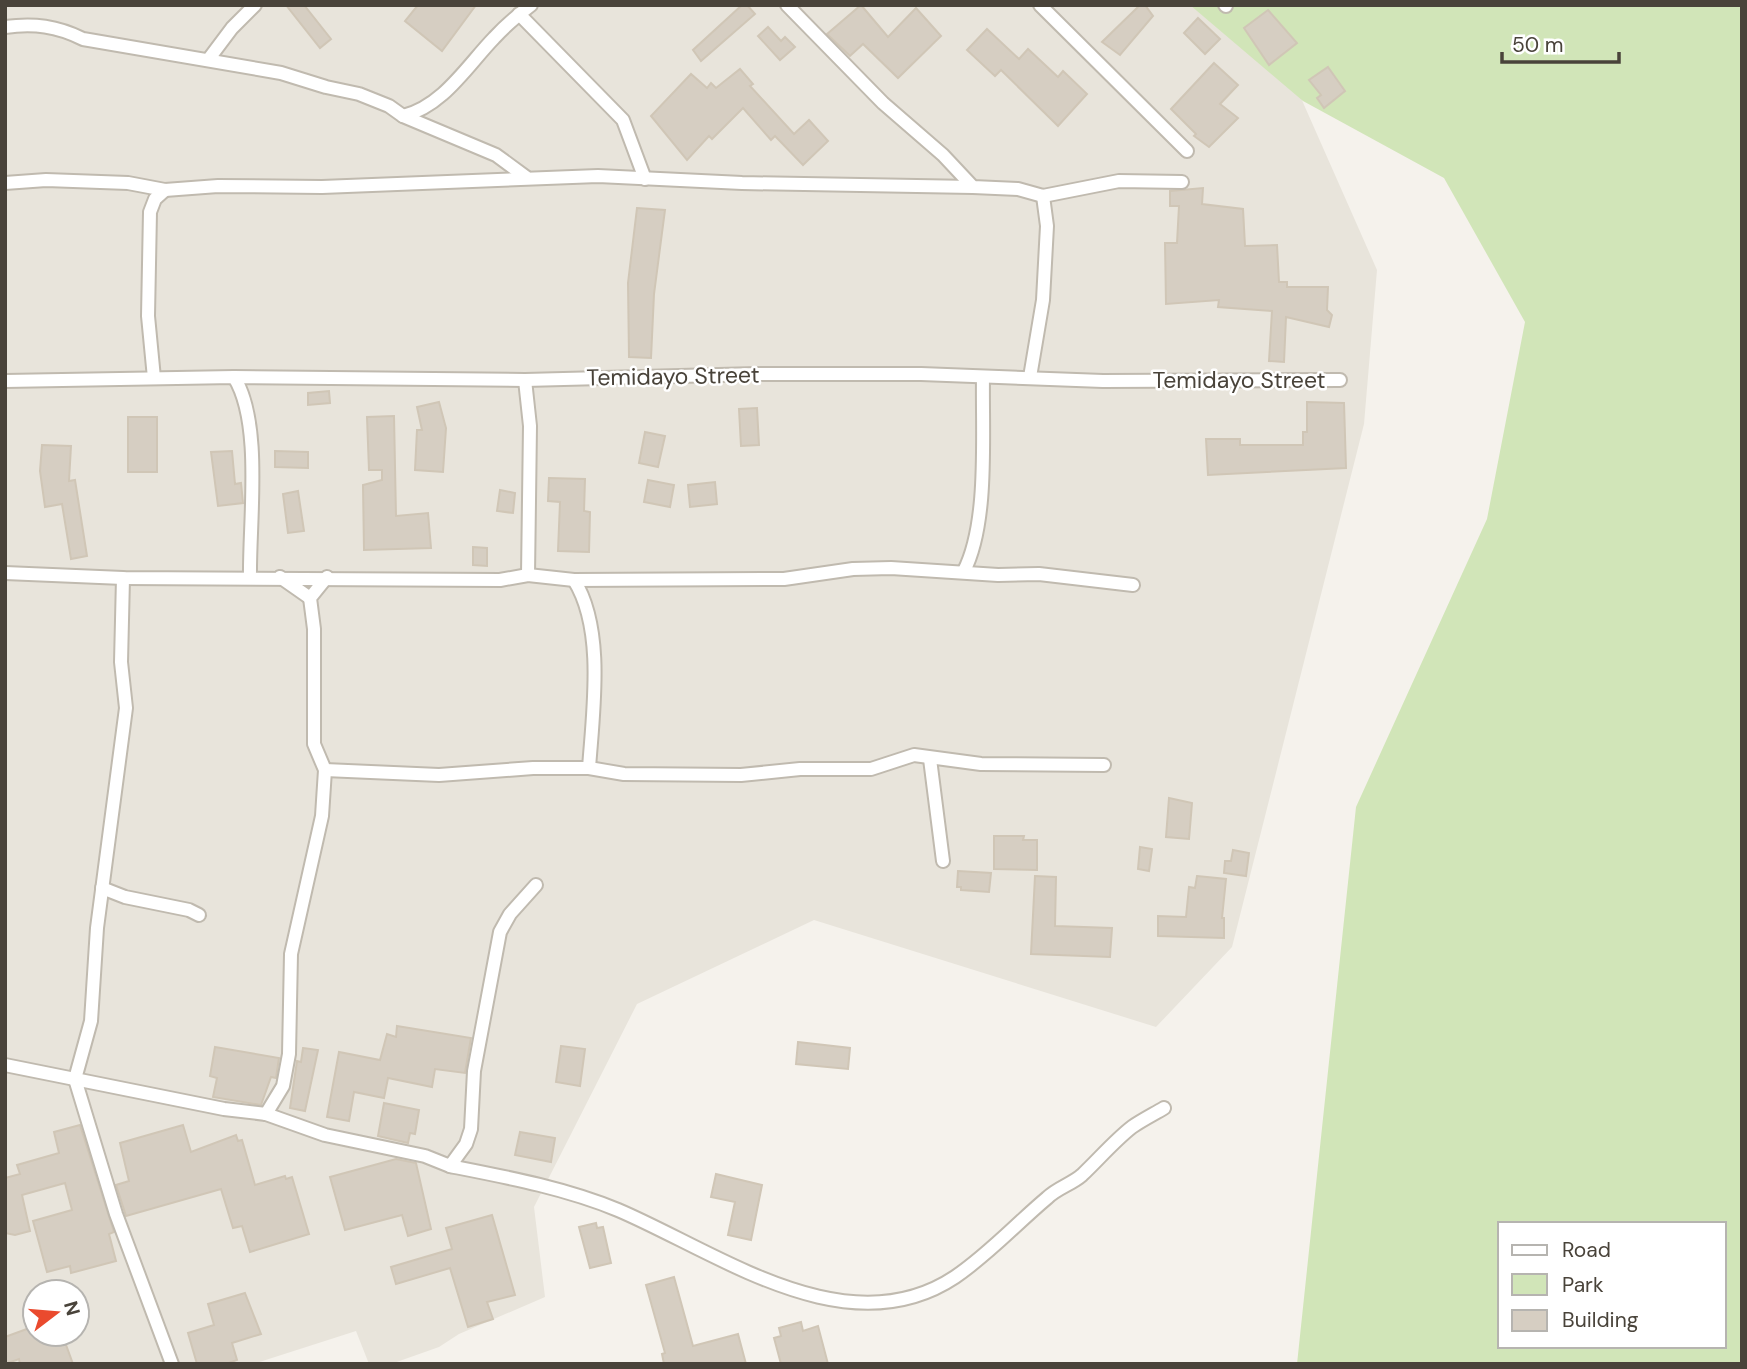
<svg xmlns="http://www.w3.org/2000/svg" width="1747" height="1369" viewBox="0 0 1747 1369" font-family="'DM Sans',sans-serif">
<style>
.residential{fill:#e8e4db;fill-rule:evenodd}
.green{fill:#d1e5b8;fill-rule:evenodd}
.building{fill:#d6cec2;stroke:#d0c6b6;stroke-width:2}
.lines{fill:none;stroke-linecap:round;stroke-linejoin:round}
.street-casing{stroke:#c0baaf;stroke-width:16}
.street{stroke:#fff;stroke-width:12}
.labels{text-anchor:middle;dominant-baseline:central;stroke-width:5;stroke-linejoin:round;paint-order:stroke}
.street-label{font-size:23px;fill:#49433a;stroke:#fff}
</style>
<rect width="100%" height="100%" fill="#f5f2ec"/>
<path class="residential" d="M5 5H1191L1301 98 1377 270 1364 424 1232 947 1156 1027 814 920 637 1004 534 1207 545 1297 459 1334 439 1347 391 1364H369L356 1331 253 1364H5ZM35 1292H77V1334H35Z"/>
<path class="green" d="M1190 5H1742V1364H1297L1356 807 1487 519 1525 322 1444 178 1303 101ZM1500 1224H1724V1346H1500Z"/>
<g class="building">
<polygon points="286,5 304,5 331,39 320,48"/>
<polygon points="418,5 476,5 442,51 405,21"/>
<polygon points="742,5 747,5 755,14 701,61 693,50"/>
<polygon points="861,5 888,37 916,8 941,36 898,78 863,44 850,56 827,34"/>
<polygon points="1140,5 1145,5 1153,16 1120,55 1102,42"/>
<polygon points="1268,10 1297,43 1269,65 1244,28"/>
<polygon points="1198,18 1220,39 1205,54 1184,33"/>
<polygon points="768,27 781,41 785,37 795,47 780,60 758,36"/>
<polygon points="987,29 1019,59 1028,49 1058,77 1063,71 1087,94 1058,126 1001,70 995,76 967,50"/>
<polygon points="1214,63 1238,85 1220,104 1238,118 1209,147 1194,136 1196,134 1171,109"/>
<polygon points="1328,67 1345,91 1324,108 1317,98 1321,95 1309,80"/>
<polygon points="740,69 753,84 750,86 794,134 809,120 828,141 803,165 775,136 771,140 743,108 712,139 709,136 687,160 651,116 691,74 707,88 711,83 716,88"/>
<polygon points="1203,188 1202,204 1243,209 1245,246 1277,245 1279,282 1287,282 1287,287 1328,287 1327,310 1332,315 1329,327 1286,317 1284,362 1269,361 1272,311 1218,307 1219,300 1166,304 1165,243 1177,243 1179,206 1170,206 1170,191"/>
<polygon points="637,208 665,210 654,294 651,358 629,357 628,283"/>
<polygon points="329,391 330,403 308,405 308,393"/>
<polygon points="439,402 446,428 443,472 415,470 417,430 422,430 417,407"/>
<polygon points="1307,402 1344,403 1346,468 1208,475 1206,439 1240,439 1240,445 1303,445 1303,432 1307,432"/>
<polygon points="757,408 759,445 741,446 739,409"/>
<polygon points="394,416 396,516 428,513 431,548 364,550 363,485 382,480 382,470 369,470 367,417"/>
<rect x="128" y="417" width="29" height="55"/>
<polygon points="645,432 665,436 658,467 639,463"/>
<polygon points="42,445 71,446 69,481 75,480 87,556 71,559 62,504 45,507 40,471"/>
<polygon points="232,451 235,484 241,483 243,503 218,506 211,452"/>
<polygon points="275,451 308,452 308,468 275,467"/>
<polygon points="549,478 585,479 584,511 590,512 589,552 558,551 560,502 548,501"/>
<polygon points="648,480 674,485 670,507 644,502"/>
<polygon points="715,482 717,504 690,507 688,485"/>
<polygon points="500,490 515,493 513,513 497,511"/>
<polygon points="298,491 304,531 288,533 283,494"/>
<polygon points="473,547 487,548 487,566 473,565"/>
<polygon points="1169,798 1192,803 1189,839 1166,837"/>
<polygon points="994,836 1024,836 1023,840 1037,840 1037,870 994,869"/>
<polygon points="1140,847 1152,849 1149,871 1138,869"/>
<polygon points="1233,850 1249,853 1246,876 1224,873 1225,861 1231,861"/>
<polygon points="958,871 991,873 989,892 961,890 961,887 957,887"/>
<polygon points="1035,876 1056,877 1055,926 1112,928 1110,957 1031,954"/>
<polygon points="1197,876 1226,879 1222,918 1224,918 1224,938 1158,936 1158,916 1186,917 1189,887 1195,888"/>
<polygon points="397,1026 471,1038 465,1073 435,1069 432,1087 388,1078 384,1098 354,1092 349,1121 327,1117 339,1052 380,1060 387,1034 396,1037"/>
<polygon points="798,1042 850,1048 848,1069 796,1064"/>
<polygon points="561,1046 585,1049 580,1086 556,1082"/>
<polygon points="215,1047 279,1058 276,1078 271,1077 261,1105 213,1097 217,1078 210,1076"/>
<polygon points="303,1048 318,1050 305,1111 290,1108 297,1061 301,1062"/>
<polygon points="384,1103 419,1110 415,1134 410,1133 408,1143 378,1136"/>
<polygon points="80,1125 114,1232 109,1234 116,1261 71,1273 70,1266 47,1272 33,1221 72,1210 65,1183 22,1195 30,1231 15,1235 5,1233 5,1178 20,1174 17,1165 59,1153 54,1132"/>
<polygon points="183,1125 191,1152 236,1135 238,1141 242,1140 255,1185 285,1176 286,1179 292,1177 309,1234 250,1252 242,1226 233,1228 221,1189 126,1216 116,1185 129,1181 120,1143"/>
<polygon points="520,1132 555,1138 551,1162 515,1155"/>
<polygon points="396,1159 416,1163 431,1229 408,1236 402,1215 345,1230 330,1177"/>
<polygon points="716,1174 762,1185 751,1240 728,1235 735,1202 711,1197"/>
<polygon points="492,1215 515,1295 487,1302 493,1319 468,1327 450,1268 396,1284 391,1267 452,1249 446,1228"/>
<polygon points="596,1223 597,1228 603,1227 611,1263 590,1268 579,1227"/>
<polygon points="674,1277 693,1346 738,1334 746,1364 664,1364 662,1354 665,1353 646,1285"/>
<polygon points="245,1293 261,1334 232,1343 237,1360 226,1364 197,1364 188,1333 214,1325 208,1304"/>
<polygon points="801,1322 803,1331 818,1326 828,1364 781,1364 774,1338 781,1336 779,1328"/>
<polygon points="35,1326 35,1334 62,1334 73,1364 20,1364 19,1359 5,1364 5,1337"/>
</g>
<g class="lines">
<defs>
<g id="street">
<polyline points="787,5 883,103 943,155 973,187 1018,189 1043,196 1119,181 1182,182"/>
<polyline points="1040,5 1187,151"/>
<polyline points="1225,5 1226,6"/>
<polyline points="519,14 623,120 645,179"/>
<path d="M5 27C34 23 57 26 83 39L281 73 326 87 359 94 389 106 403 116 496 155 526 177"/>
<polyline points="208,60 232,28 255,5"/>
<path d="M403 116C443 106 467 66 494 38 505 26 518 15 531 5"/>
<polyline points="5,183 46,180 128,183 165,190 218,186 322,187 598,176 742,183 973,187"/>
<path d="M234 377C263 423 249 522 250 577"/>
<polyline points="1030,377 1043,300 1047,226 1043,196"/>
<polyline points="154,378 148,316 150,212 155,199 165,190"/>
<polyline points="525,380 530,426 528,575"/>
<polyline points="5,381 234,377 525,380 757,374 921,374 1103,381 1340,380"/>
<path d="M964 571C989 522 982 433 983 377"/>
<polyline points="5,573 123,578 500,580 528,575 574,580 784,579 853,569 891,568 998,575 1039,574 1133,585"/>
<polyline points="280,577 310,598"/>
<polyline points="123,578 121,662 126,708 97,928 91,1021 75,1079 116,1214 172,1364"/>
<path d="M574 580C605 629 593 711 589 768"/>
<polyline points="930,759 943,861"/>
<polyline points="325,770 439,775 533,768 589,768 624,774 741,775 800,769 871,769 914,755 981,764 1104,765"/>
<polyline points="102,888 125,897 189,910 199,915"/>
<polyline points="5,1065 224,1109 266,1114 325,1135 425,1156 450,1166 466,1144 471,1129 474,1071 500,932 510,914 536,885"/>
<polyline points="266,1114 283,1086 289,1054 291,954 322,816 325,770 314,744 314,629 310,598 327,577"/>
<path d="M450 1166C506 1177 565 1188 618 1210 717 1252 847 1349 955 1277 989 1254 1016 1224 1047 1198 1057 1188 1072 1184 1082 1175 1099 1159 1114 1141 1132 1127 1142 1120 1154 1114 1164 1108"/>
</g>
</defs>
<use href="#street" class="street-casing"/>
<use href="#street" class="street"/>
</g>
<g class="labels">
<g class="street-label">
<text transform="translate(673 376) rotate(-1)">Temidayo Street</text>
<text x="1239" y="380">Temidayo Street</text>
</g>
</g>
<rect width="1747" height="1369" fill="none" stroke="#49433a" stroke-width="14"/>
<rect x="1498" y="1222" width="228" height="126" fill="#ffffff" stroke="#b6b4b0" stroke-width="2"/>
<rect x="1512" y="1245" width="35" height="10" fill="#ffffff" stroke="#b6b4b0" stroke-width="2"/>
<text x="1562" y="1257" font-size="21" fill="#49433a">Road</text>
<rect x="1512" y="1274" width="35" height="21" fill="#d1e5b8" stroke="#b6b4b0" stroke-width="2"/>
<text x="1562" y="1292" font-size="21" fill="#49433a">Park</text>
<rect x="1512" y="1310" width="35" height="21" fill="#d6cec2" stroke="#b6b4b0" stroke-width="2"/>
<text x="1562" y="1327" font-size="21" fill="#49433a">Building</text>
<g transform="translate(56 1313) rotate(74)"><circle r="33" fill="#ffffff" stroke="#b6b4b0" stroke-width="2"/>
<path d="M0-5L12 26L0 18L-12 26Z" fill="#ea4a2e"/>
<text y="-10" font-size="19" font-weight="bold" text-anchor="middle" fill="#49433a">N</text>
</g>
<path d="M1502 52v10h117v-10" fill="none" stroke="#49433a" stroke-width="3.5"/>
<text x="1512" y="52" font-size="21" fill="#49433a" stroke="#ffffff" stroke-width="5" paint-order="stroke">50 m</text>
</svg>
